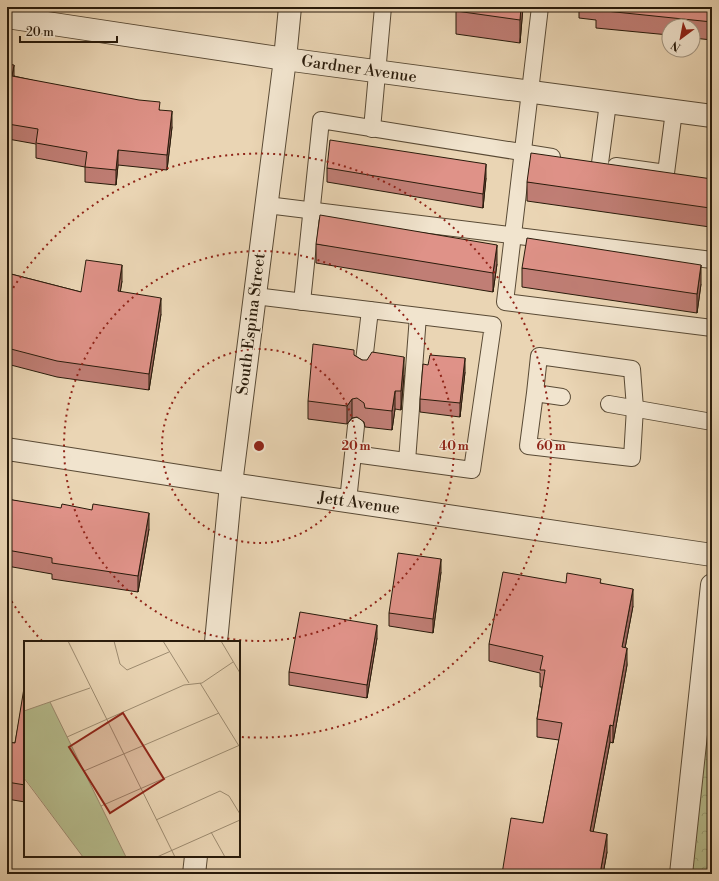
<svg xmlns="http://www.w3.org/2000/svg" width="719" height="881" viewBox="0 0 719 881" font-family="'Libre Bodoni',serif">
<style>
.park{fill:url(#park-crowns);stroke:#706c4c}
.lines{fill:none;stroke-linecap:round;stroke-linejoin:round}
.service-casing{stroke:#594a35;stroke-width:18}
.minor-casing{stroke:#594a35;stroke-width:24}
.tertiary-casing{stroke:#594a35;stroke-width:24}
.service{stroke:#f1e4ce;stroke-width:16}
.minor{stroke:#f1e4ce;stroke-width:22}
.tertiary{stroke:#f1e4ce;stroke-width:22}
.wall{fill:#c07e75;stroke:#291b0b}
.shaded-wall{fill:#9c665f;stroke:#291b0b}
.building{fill:#df9288;stroke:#291b0b}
.ring{fill:none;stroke:#8f2418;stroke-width:2;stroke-dasharray:2 4}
.labels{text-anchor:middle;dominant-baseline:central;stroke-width:3;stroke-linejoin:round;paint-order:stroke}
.street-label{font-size:16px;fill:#291b0b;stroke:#f1e4ce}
.inset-road{fill:none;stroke:#9d8b70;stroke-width:1}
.view{fill:#8f2418;fill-opacity:0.15;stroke:#8f2418;stroke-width:2}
.inset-edge{fill:none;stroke:#291b0b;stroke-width:2}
.centre{fill:#8f2418;stroke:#f1e4ce;stroke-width:2}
.ring-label{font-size:12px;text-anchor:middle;font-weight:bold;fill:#8f2418;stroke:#f1e4ce;stroke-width:3;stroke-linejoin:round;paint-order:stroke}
</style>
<defs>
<pattern id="park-crowns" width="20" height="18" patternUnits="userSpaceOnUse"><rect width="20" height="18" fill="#b6bd8e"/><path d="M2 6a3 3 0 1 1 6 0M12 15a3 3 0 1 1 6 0" fill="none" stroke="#9ca279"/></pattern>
</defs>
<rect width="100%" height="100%" fill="#ead5b4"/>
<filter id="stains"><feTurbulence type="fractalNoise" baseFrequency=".005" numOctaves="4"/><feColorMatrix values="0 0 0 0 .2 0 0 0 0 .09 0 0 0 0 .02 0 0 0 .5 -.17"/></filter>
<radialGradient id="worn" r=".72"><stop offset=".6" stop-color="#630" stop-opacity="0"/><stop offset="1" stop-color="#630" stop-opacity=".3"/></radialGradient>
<polygon class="park" points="712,536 712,874 674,874"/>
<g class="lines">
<defs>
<g id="service">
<polyline points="540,7 505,302 712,328"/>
<polyline points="372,129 383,7"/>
<polyline points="600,163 608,103"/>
<polyline points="616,166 666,173 674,111"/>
<polyline points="267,205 712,260"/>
<polyline points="255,296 493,325 472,470 354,454"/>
<polyline points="302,302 321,120 552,157"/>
<polyline points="363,370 370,310"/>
<polyline points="535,393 539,356 632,369 635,408 632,458 528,446 535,393 562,397"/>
<polyline points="609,404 712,422"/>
<polyline points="407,461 418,316"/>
<polyline points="348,501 356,426"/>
</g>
<g id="minor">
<polyline points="7,17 285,59 712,116"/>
<polyline points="7,449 231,484 712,555"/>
<polyline points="681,874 712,585"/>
</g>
<g id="tertiary">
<polyline points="216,642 231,484 285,59 290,7"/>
<polyline points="194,874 196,856"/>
</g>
</defs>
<use href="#service" class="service-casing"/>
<use href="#minor" class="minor-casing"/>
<use href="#tertiary" class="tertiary-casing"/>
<use href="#service" class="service"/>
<use href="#minor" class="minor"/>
<use href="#tertiary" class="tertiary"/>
</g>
<g class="wall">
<polygon points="456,7 523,7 520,43 456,34"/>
<polygon points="579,7 712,7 712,40 693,38 693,26 669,26 669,35 596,28 596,20 579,18"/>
<polygon points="7,64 14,76 160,110 172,127 167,170 118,165 116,185 85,182 85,167 36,158 36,144 8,139 8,134 7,133"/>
<polygon points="327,168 486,178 483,208 327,182"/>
<polygon points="712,179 710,227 527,201 527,182"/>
<polygon points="316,244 497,264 493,292 316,263"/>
<polygon points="522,268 701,284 697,313 522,287"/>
<polygon points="7,273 81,292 122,281 120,292 161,314 149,390 57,377 7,364"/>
<polygon points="354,355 362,360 404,375 401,410 395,409 392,430 365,427 364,422 357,417 352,418 347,424 308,419 308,401"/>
<polygon points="465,372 460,417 420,412 420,399"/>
<polygon points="7,499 149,529 138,592 52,579 52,574 7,566"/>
<polygon points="441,572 433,633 389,626 389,613"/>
<polygon points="566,583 601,583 633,606 625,648 627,665 613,743 610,742 593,832 607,852 603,874 502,874 543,823 559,740 537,737 537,719 542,687 540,687 540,673 489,661 489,644"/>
<polygon points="377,638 367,698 289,685 289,672"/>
<polygon points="25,688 25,802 7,799 7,742 15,743"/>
</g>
<g class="shaded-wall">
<polygon points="521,7 523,7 520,43 520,20"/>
<polygon points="14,65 14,80 12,76"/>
<polygon points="172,111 172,127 167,170 167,155"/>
<polygon points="118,150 118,165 116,185 116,170"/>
<polygon points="486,164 486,178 483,208 483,194"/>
<polygon points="712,194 712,213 710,227 710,208"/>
<polygon points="497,245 497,264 493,292 493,273"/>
<polygon points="122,265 122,281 118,307 118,291"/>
<polygon points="701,265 701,284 697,313 697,294"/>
<polygon points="161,298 161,314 149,390 149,374"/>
<polygon points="404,357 404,375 401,410 401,391"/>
<polygon points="465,358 465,372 460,417 460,403"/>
<polygon points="395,391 395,409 392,430 392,411"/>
<polygon points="352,399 352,418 347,424 347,406"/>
<polygon points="149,513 149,529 138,592 138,576"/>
<polygon points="441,559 441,572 433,633 433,619"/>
<polygon points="633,589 633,606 622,664 622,647"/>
<polygon points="377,625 377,638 367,698 367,685"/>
<polygon points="627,648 627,665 613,743 613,726"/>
<polygon points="610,725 610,742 590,849 590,831"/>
<polygon points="607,834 607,852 603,874 600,874"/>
</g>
<g class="building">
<polygon points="456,7 521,7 520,20 456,11"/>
<polygon points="596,7 712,7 712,22 596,10"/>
<polygon points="7,64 14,65 12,76 139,100 160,102 159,110 172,111 167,155 118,150 116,170 85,167 87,152 36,143 38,129 8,124 9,119 7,118"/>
<polygon points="330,140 486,164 483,194 327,168"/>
<polygon points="531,153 712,179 712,194 710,208 527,182"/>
<polygon points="320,215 497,245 493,273 316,244"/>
<polygon points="527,238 701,265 697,294 522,268"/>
<polygon points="86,260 122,265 118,291 161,298 149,374 57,361 7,348 7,273 81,292"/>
<polygon points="313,344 354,350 354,355 362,360 367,360 372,352 404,357 401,391 395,391 392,411 365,408 364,403 357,398 352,399 347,406 308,401"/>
<polygon points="430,355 465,358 460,403 420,399 423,364 428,365"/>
<polygon points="7,499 61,508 62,504 92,510 93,504 149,513 138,576 52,563 52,558 7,550"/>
<polygon points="398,553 441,559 433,619 389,613"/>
<polygon points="503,572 566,583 567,573 601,579 600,583 633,589 622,647 627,648 613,726 610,725 590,831 607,834 600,874 578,874 566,872 565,874 502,874 511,818 543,823 562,723 537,719 545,670 540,670 543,656 489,644"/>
<polygon points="300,612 377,625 367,685 289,672"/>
<polygon points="24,688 25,688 25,785 7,782 7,742 15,743"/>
</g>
<g class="ring">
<circle cx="259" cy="446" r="97"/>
<circle cx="259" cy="446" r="195"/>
<path d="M42 641A292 292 0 0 1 7 594M7 298A292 292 0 1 1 241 737"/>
</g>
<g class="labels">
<g class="street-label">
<text transform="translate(359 69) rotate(8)">Gardner Avenue</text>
<text transform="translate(251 324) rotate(-83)">South Espina Street</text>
<text transform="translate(359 503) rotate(8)">Jett Avenue</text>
</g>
</g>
<g transform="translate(24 641)">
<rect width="216" height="216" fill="#ead5b4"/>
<path d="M26 61 102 216H59L0 136V70Z" fill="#b6bd8e"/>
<path class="inset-road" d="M44 0 151 216M90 0 96 23 103 29 145 11M139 0 165 42M197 0 216 32M176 42 215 105M26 61 102 216M0 70 66 47M43 96 160 44 178 42 209 21M60 130 195 72M0 137 59 216M77 165 216 104M132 179 196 150 205 155 216 173M187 191 201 216M133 216 216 179"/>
<path class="view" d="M99 72 140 138 86 172 45 106Z"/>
<rect width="216" height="216" class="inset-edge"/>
</g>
<circle cx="259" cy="446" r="6" class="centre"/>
<g class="ring-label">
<text x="356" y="450">20 m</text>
<text x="454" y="450">40 m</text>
<text x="551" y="450">60 m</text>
</g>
<rect width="719" height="881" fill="none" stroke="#ead5b4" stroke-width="24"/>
<rect x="8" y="8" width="703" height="865" fill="none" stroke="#291b0b" stroke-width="2"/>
<rect x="12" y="12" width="695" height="857" fill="none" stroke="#291b0b"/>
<g transform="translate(681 38) rotate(212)"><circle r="19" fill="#f1e4ce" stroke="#a19480"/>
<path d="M0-3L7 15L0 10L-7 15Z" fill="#8f2418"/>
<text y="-6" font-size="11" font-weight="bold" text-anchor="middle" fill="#291b0b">N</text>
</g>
<path d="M20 36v6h97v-6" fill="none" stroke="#291b0b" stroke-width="2"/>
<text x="26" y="36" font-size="12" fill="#291b0b" stroke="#f1e4ce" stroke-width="3" paint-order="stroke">20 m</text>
<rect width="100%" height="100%" filter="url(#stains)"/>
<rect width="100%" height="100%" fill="url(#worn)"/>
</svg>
